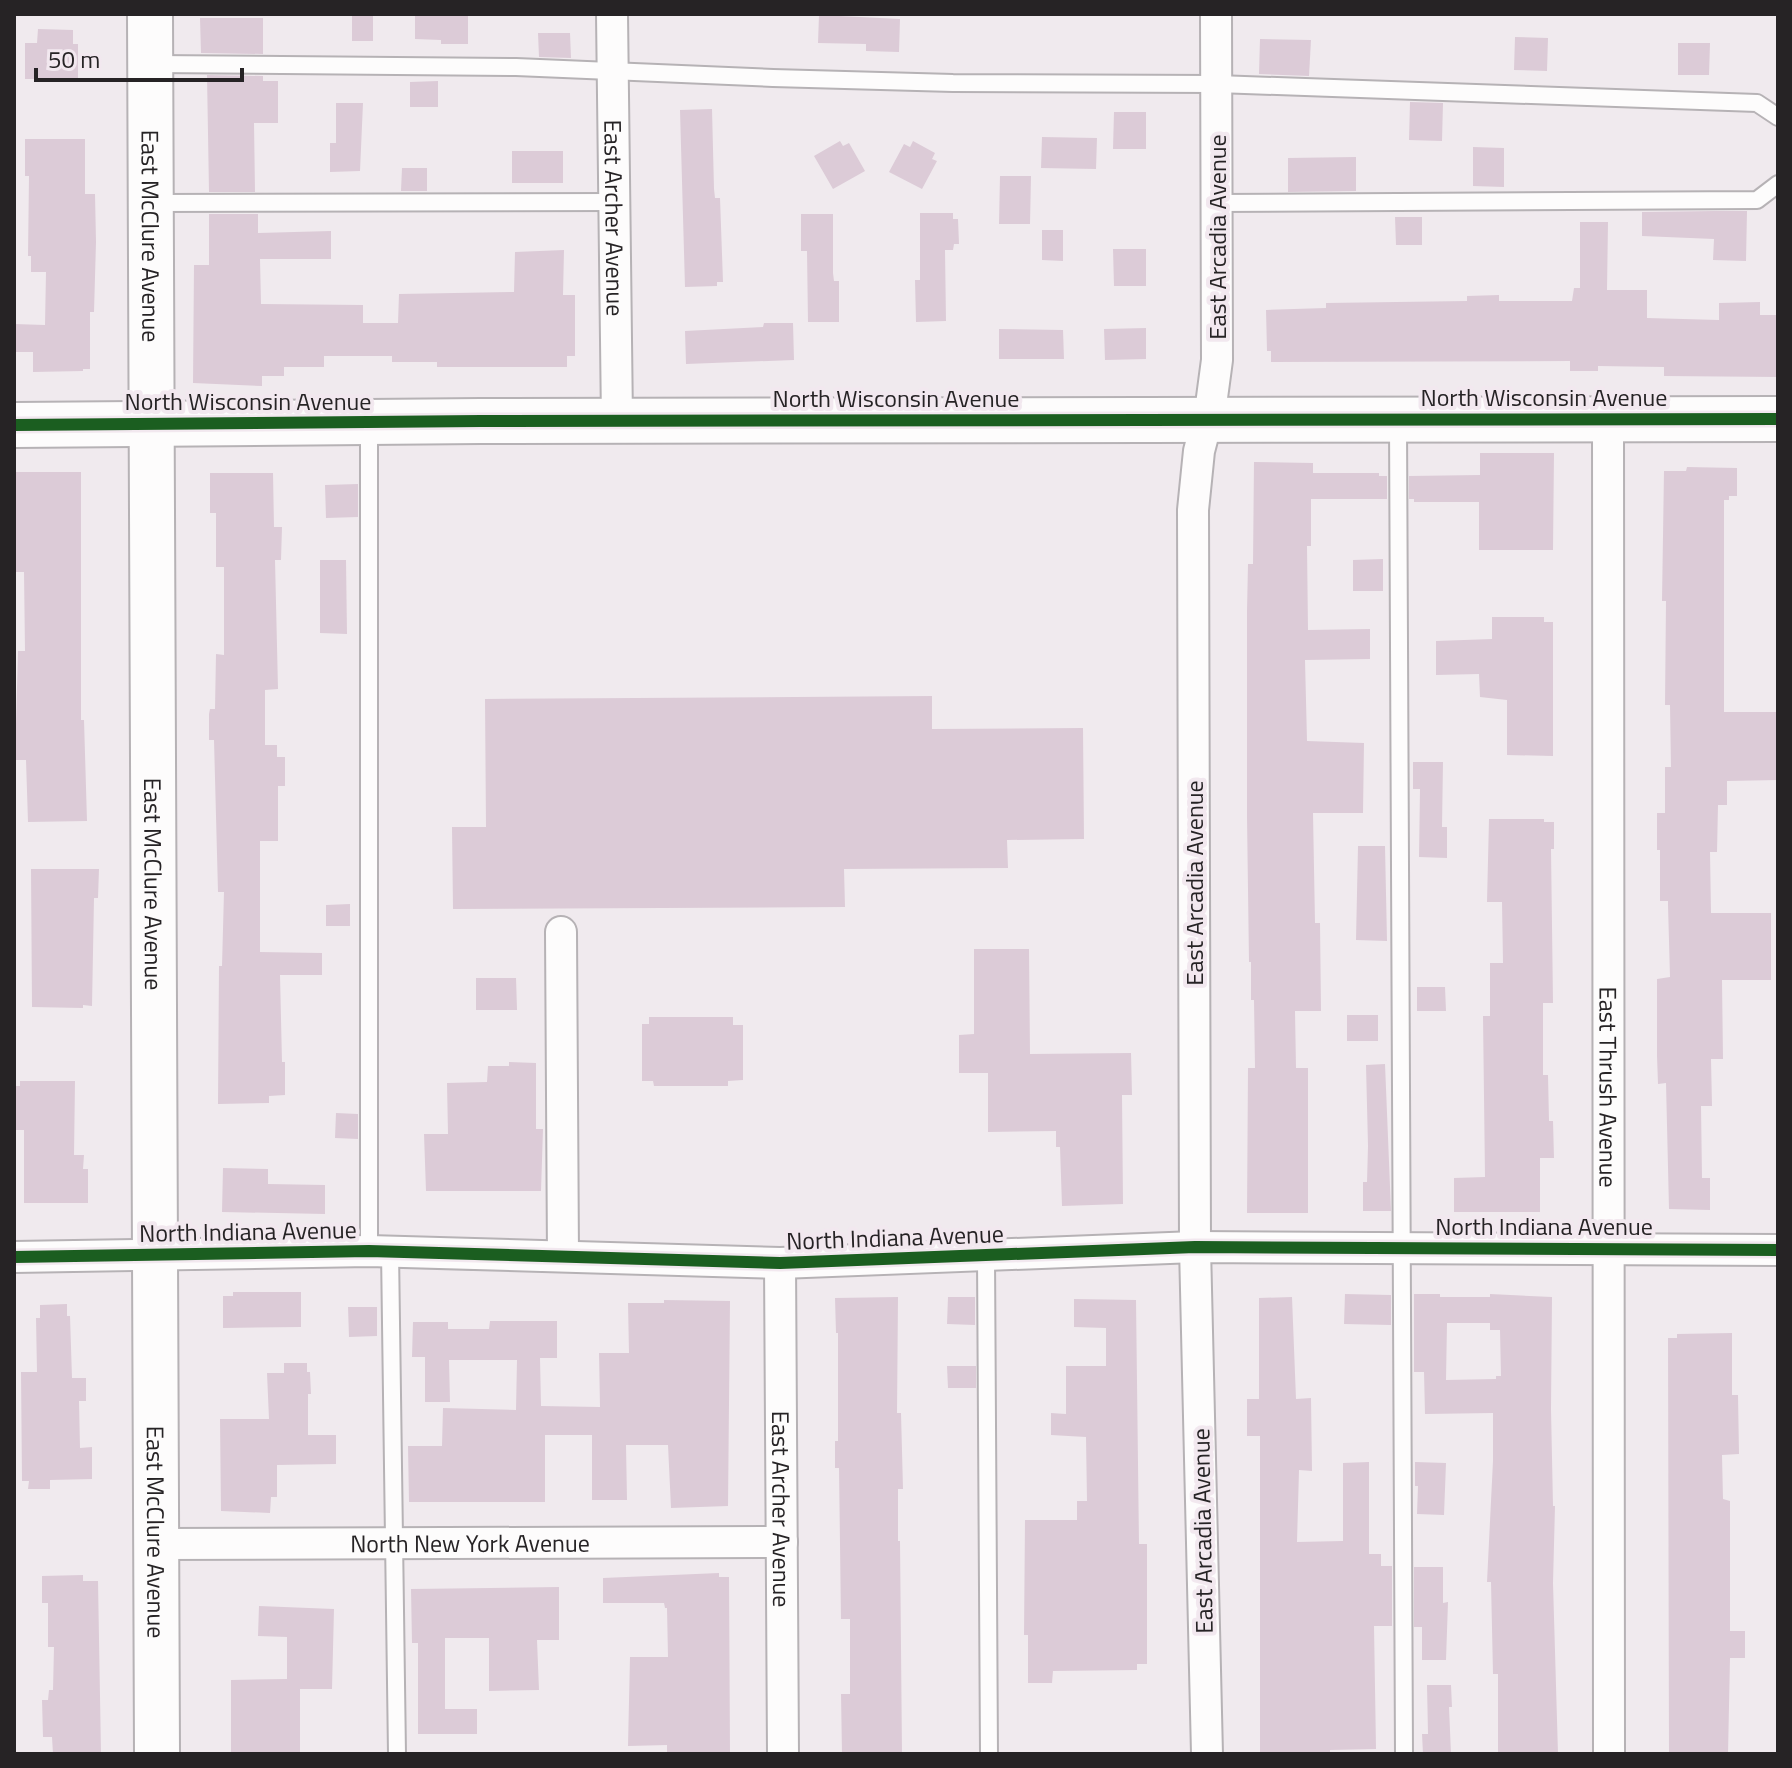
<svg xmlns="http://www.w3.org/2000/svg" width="1792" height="1768" viewBox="0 0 1792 1768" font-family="'Titillium Web',sans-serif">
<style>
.building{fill:#dccbd7;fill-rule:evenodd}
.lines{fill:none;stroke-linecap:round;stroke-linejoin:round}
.lane-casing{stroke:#b6b2b5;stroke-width:20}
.street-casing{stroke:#b6b2b5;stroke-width:34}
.secondary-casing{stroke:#b6b2b5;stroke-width:48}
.lane{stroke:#fdfcfc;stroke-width:16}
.street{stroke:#fdfcfc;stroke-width:30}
.secondary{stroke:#fdfcfc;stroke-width:44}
.cycleway-casing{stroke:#f2e8ef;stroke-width:17}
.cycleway{stroke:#1b5e20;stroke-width:12}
.labels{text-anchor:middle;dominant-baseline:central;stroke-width:8;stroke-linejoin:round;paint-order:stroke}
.street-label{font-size:24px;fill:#262325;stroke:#f2e8ef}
</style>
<rect width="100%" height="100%" fill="#f0eaee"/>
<g class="building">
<rect x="352" y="14" width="21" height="27"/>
<polygon points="415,14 468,14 468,44 441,44 441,40 415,39"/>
<polygon points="819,15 900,19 899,52 866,51 866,44 818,43"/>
<polygon points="200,18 263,18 263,54 201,53"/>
<polygon points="38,29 73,30 73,44 78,44 78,79 25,79 25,43 37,43"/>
<polygon points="538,33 570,33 571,58 539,57"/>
<polygon points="1515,37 1548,38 1547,71 1514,70"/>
<polygon points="1260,39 1311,40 1309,76 1259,74"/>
<polygon points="1678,43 1710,43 1709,75 1678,75"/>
<polygon points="207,75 263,76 263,81 278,81 278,123 254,123 255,192 209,192"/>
<polygon points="438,81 438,107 410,107 410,82"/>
<polygon points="1410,102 1443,103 1442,141 1409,140"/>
<polygon points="336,103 363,103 360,171 330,172 330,143 336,143"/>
<polygon points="712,109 714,189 715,198 720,198 723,282 717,282 717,286 685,287 680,110"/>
<polygon points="1114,112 1146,112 1146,149 1113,149"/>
<polygon points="1042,137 1097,138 1096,169 1041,168"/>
<polygon points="25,139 85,139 85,194 95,194 96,242 94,312 90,312 90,369 83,369 83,371 33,372 33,352 14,352 14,324 45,325 46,272 31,272 31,256 28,256 29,176 25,176"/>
<polygon points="840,141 843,146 849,143 865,171 833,189 814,156"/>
<polygon points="913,141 935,153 932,159 937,161 922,189 889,172 904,144 910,147"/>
<polygon points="1473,147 1504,148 1504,187 1473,186"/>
<rect x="512" y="151" width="51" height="32"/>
<polygon points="1356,157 1356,191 1288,192 1288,158"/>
<polygon points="402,168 427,168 427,191 401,191"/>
<polygon points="1000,176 1031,176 1030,224 999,224"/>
<polygon points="1714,211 1747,211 1746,261 1713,260 1714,239 1642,236 1642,212"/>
<polygon points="920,213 953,213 953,219 958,219 959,244 954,244 953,250 945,250 946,321 916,322 915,280 920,280"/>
<polygon points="209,214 258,214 258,233 331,231 331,259 260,259 261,304 363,305 363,323 398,323 399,294 514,292 515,252 564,250 563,295 575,295 575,356 567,356 567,367 437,367 437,362 392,362 392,356 324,356 324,367 284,367 284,376 262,376 262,386 193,383 194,265 209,265"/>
<polygon points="801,214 833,214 833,273 834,281 839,281 839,322 808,322 807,251 801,251"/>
<polygon points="1395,217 1422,217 1422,245 1396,245"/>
<polygon points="1580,222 1608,222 1607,290 1647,290 1647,318 1719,320 1719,303 1760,302 1760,315 1778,315 1778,377 1664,376 1664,367 1598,366 1598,371 1570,371 1570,361 1271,362 1271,351 1267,351 1266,310 1326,308 1326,303 1467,301 1467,296 1499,295 1499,301 1572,301 1574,288 1580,288"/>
<polygon points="1042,230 1063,230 1063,261 1042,260"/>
<polygon points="1113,249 1146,249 1146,286 1114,286"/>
<polygon points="764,323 793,323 794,360 686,364 685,331 763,327"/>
<polygon points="1146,328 1146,359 1105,360 1104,329"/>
<polygon points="999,329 1063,330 1064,359 999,359"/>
<polygon points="1480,453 1554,453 1553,550 1479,550 1479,502 1414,502 1414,499 1409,499 1409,476 1480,475"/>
<polygon points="1254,462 1313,463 1313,473 1379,473 1379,476 1387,476 1387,499 1311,499 1311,546 1307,546 1308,630 1370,629 1370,659 1305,660 1307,741 1364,743 1363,813 1313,813 1315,923 1320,923 1321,1011 1295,1011 1296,1068 1308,1068 1308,1213 1247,1213 1248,1068 1255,1068 1254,1000 1251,1000 1251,962 1249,962 1247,817 1247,611 1248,564 1253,564"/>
<polygon points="1687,467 1737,468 1737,496 1729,496 1729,500 1724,500 1724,712 1778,712 1778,780 1727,781 1727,805 1718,805 1717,852 1710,852 1711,913 1771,913 1771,980 1722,980 1723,1059 1711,1059 1712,1106 1701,1106 1702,1178 1710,1178 1710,1210 1669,1209 1666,1083 1658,1084 1657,1056 1657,979 1670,977 1668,905 1668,901 1660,901 1660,850 1657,850 1657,813 1665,813 1665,767 1671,767 1670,705 1665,705 1666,601 1662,601 1664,471 1686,471"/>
<polygon points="14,472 81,472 81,720 84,720 87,821 28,822 26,760 15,760 18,651 25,651 24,572 14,572"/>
<polygon points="210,473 273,473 274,527 282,527 281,560 275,560 278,689 265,690 265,745 277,745 277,757 285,757 285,786 278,786 278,841 260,841 260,952 322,953 322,975 280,975 282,1062 285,1062 285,1095 269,1096 269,1103 218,1104 219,966 222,966 224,892 218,892 214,740 209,740 209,714 210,709 215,709 216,654 224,655 224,567 216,567 216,513 210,513"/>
<polygon points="358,484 358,517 326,518 325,485"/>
<polygon points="1383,559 1383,591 1353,591 1353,560"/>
<polygon points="320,560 346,560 347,634 320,633"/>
<polygon points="1492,617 1544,617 1544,622 1553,622 1553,756 1507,755 1507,700 1480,697 1479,674 1436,675 1436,641 1492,639"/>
<polygon points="932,696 932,729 1083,728 1084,839 1007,840 1008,868 844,869 845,907 453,909 452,827 486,827 485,699"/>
<polygon points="1413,762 1443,762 1442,827 1447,827 1447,858 1419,857 1420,789 1413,789"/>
<polygon points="1489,819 1544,819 1544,822 1554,822 1554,849 1551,849 1553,1003 1543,1003 1543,1075 1548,1075 1549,1121 1553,1121 1554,1158 1540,1158 1540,1212 1454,1212 1454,1178 1485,1177 1483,1016 1490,1016 1490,963 1503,963 1502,902 1487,902"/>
<polygon points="1358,846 1385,846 1387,941 1356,940"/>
<polygon points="31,869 99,869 98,898 94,898 92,1006 83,1005 83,1008 32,1007"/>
<polygon points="350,904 350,926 326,926 326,905"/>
<polygon points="974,949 1029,949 1030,1054 1131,1053 1132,1095 1122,1095 1123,1204 1062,1206 1060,1147 1056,1147 1056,1131 988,1132 988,1073 959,1073 959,1035 974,1034"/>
<polygon points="476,978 516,978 517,1010 476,1010"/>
<polygon points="1417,987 1445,987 1446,1011 1417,1011"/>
<rect x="1347" y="1015" width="31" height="26"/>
<polygon points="649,1017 733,1017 733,1025 743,1025 743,1080 728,1081 728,1086 654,1086 653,1081 642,1081 642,1024 649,1024"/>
<polygon points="509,1062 536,1063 536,1129 543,1129 541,1191 426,1191 424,1134 448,1134 447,1083 487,1082 488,1066 509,1066"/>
<polygon points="1385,1064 1391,1211 1363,1211 1363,1182 1367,1182 1368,1146 1366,1065"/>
<polygon points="20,1081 75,1081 74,1155 84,1155 83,1169 88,1169 88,1203 24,1203 24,1130 14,1130 14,1086 20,1086"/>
<polygon points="336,1113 358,1114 358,1139 335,1138"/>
<polygon points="223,1168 268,1169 268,1184 325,1185 325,1214 222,1212"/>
<polygon points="233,1292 301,1292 301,1327 223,1328 223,1296 233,1296"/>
<polygon points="1345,1294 1391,1295 1391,1325 1344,1324"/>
<path d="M1414 1294H1440V1297H1490V1294L1552 1297 1551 1409 1553 1506H1555L1553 1583 1558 1754H1498V1674H1493L1491 1582H1487L1493 1461V1413L1425 1414 1424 1372H1414ZM1447 1323H1490V1330H1500L1501 1376H1496V1379L1446 1380Z"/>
<polygon points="898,1297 897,1413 901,1413 903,1489 898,1489 898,1541 900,1541 902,1754 842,1754 841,1694 850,1694 850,1619 841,1619 839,1468 835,1468 835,1441 838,1441 838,1333 836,1333 835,1298"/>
<polygon points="948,1297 975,1297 975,1325 947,1324"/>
<polygon points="1292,1297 1296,1399 1311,1398 1312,1471 1299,1470 1297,1542 1343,1541 1343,1463 1369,1462 1369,1554 1381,1554 1381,1566 1392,1566 1392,1626 1374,1626 1376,1749 1330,1750 1330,1754 1260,1754 1260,1436 1247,1436 1247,1399 1259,1399 1259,1298"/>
<polygon points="1074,1299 1136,1300 1139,1544 1147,1544 1147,1664 1137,1664 1137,1670 1053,1671 1052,1683 1028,1683 1028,1635 1024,1635 1025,1520 1077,1520 1077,1501 1087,1501 1086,1437 1051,1435 1051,1413 1066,1414 1066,1366 1106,1366 1106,1328 1074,1327"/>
<polygon points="664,1300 730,1301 728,1506 671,1508 668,1445 626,1445 627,1500 592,1500 592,1435 545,1435 545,1502 409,1502 408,1446 442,1446 443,1408 516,1410 517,1360 449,1360 450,1402 425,1402 425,1357 412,1357 413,1322 448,1322 448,1329 489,1329 490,1321 557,1321 557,1358 540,1358 541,1406 600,1407 599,1353 629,1353 628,1303 664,1303"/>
<polygon points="67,1304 67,1316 70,1316 72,1378 86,1378 86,1401 79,1401 80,1448 92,1447 92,1479 50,1480 50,1489 28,1489 29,1481 22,1481 21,1372 37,1372 36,1318 40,1318 40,1305"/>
<polygon points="348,1307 377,1307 377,1336 349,1337"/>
<polygon points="1732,1333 1732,1395 1738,1395 1739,1454 1722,1455 1723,1499 1730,1501 1730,1631 1745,1631 1745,1658 1730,1658 1728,1754 1669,1754 1668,1338 1677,1338 1677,1334"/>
<polygon points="284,1363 307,1363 307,1372 310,1372 311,1394 308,1394 308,1435 336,1435 336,1464 277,1465 277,1497 271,1497 270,1513 221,1511 220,1419 269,1419 267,1373 284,1373"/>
<polygon points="947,1366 976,1366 976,1388 948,1388"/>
<polygon points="1415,1462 1446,1463 1444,1515 1417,1514 1418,1486 1415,1486"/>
<polygon points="1414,1567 1443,1567 1443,1603 1448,1602 1446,1660 1422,1660 1422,1627 1414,1627"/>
<polygon points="719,1573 719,1577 729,1577 730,1754 667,1754 667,1745 628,1746 630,1657 668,1657 667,1608 665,1608 664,1603 603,1603 603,1578"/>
<polygon points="83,1575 83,1581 98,1581 101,1754 53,1754 52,1737 43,1737 42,1700 48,1700 49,1690 53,1690 54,1647 48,1647 48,1603 42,1603 42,1576"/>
<polygon points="559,1587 559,1640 537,1640 539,1690 489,1691 489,1638 445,1638 445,1709 477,1709 477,1734 418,1734 418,1643 412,1643 411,1589"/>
<polygon points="259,1606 334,1609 332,1689 300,1689 300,1754 231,1754 231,1680 287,1679 287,1637 258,1636"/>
<polygon points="1427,1685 1451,1685 1452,1707 1449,1707 1451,1754 1423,1754 1422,1734 1428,1734"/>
</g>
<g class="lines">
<defs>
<g id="lane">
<polyline points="153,64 516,67 773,78 953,83 1217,84 1757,103 1778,117"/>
<polyline points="153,203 615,202"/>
<polyline points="1217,203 1757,200 1778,184"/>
<polyline points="1398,422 1404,1754"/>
<polyline points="369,1251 369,424"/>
<polyline points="390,1251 397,1754"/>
<polyline points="986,1257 989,1754"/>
</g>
<g id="street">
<path id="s1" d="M612 14 617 421"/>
<path id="s2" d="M1608 419 1609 1754"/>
<polyline points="561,932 563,1255"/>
<polyline points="14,1257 369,1251 780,1263 1195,1247 1778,1250"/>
<path id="s3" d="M780 1263 783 1754"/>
<path id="s4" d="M158 1544 782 1542"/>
<polyline points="1207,1754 1195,1247 1193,510 1199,451 1211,405 1217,360 1216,14"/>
</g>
<g id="secondary">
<path id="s5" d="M150 14 157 1754"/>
<polyline points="14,425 481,421 1778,419"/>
</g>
</defs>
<use href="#lane" class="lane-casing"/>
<use href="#street" class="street-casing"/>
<use href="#secondary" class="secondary-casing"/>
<use href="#lane" class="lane"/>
<use href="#street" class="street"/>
<use href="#secondary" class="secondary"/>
<defs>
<g id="cycleway">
<polyline points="14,425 481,421 1778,419"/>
<polyline points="14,1257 369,1251 780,1263 1195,1247 1778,1250"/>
</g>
</defs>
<use href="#cycleway" class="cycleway-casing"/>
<use href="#cycleway" class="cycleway"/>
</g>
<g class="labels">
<g class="street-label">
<text stroke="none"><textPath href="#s1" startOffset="204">East Archer Avenue</textPath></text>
<text stroke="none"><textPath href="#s5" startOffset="222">East McClure Avenue</textPath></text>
<text transform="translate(1217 237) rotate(-90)">East Arcadia Avenue</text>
<text x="1544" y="397">North Wisconsin Avenue</text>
<text x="896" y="398">North Wisconsin Avenue</text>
<text x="248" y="401">North Wisconsin Avenue</text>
<text transform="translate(1194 883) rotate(-90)">East Arcadia Avenue</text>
<text stroke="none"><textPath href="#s5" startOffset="870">East McClure Avenue</textPath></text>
<text stroke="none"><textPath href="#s2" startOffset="668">East Thrush Avenue</textPath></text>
<text x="1544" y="1226">North Indiana Avenue</text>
<text transform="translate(248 1231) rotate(-1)">North Indiana Avenue</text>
<text transform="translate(895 1237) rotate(-2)">North Indiana Avenue</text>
<text stroke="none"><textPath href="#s3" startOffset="246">East Archer Avenue</textPath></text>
<text transform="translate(1202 1531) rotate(-91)">East Arcadia Avenue</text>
<text stroke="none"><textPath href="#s5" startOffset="1518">East McClure Avenue</textPath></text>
<text stroke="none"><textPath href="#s4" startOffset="312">North New York Avenue</textPath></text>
</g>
</g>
<rect width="1792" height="1768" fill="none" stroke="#262325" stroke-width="32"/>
<path d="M36 68v12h206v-12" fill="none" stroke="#262325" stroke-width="4"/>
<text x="48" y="68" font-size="24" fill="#262325" stroke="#f2e8ef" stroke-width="6" paint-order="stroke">50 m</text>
</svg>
